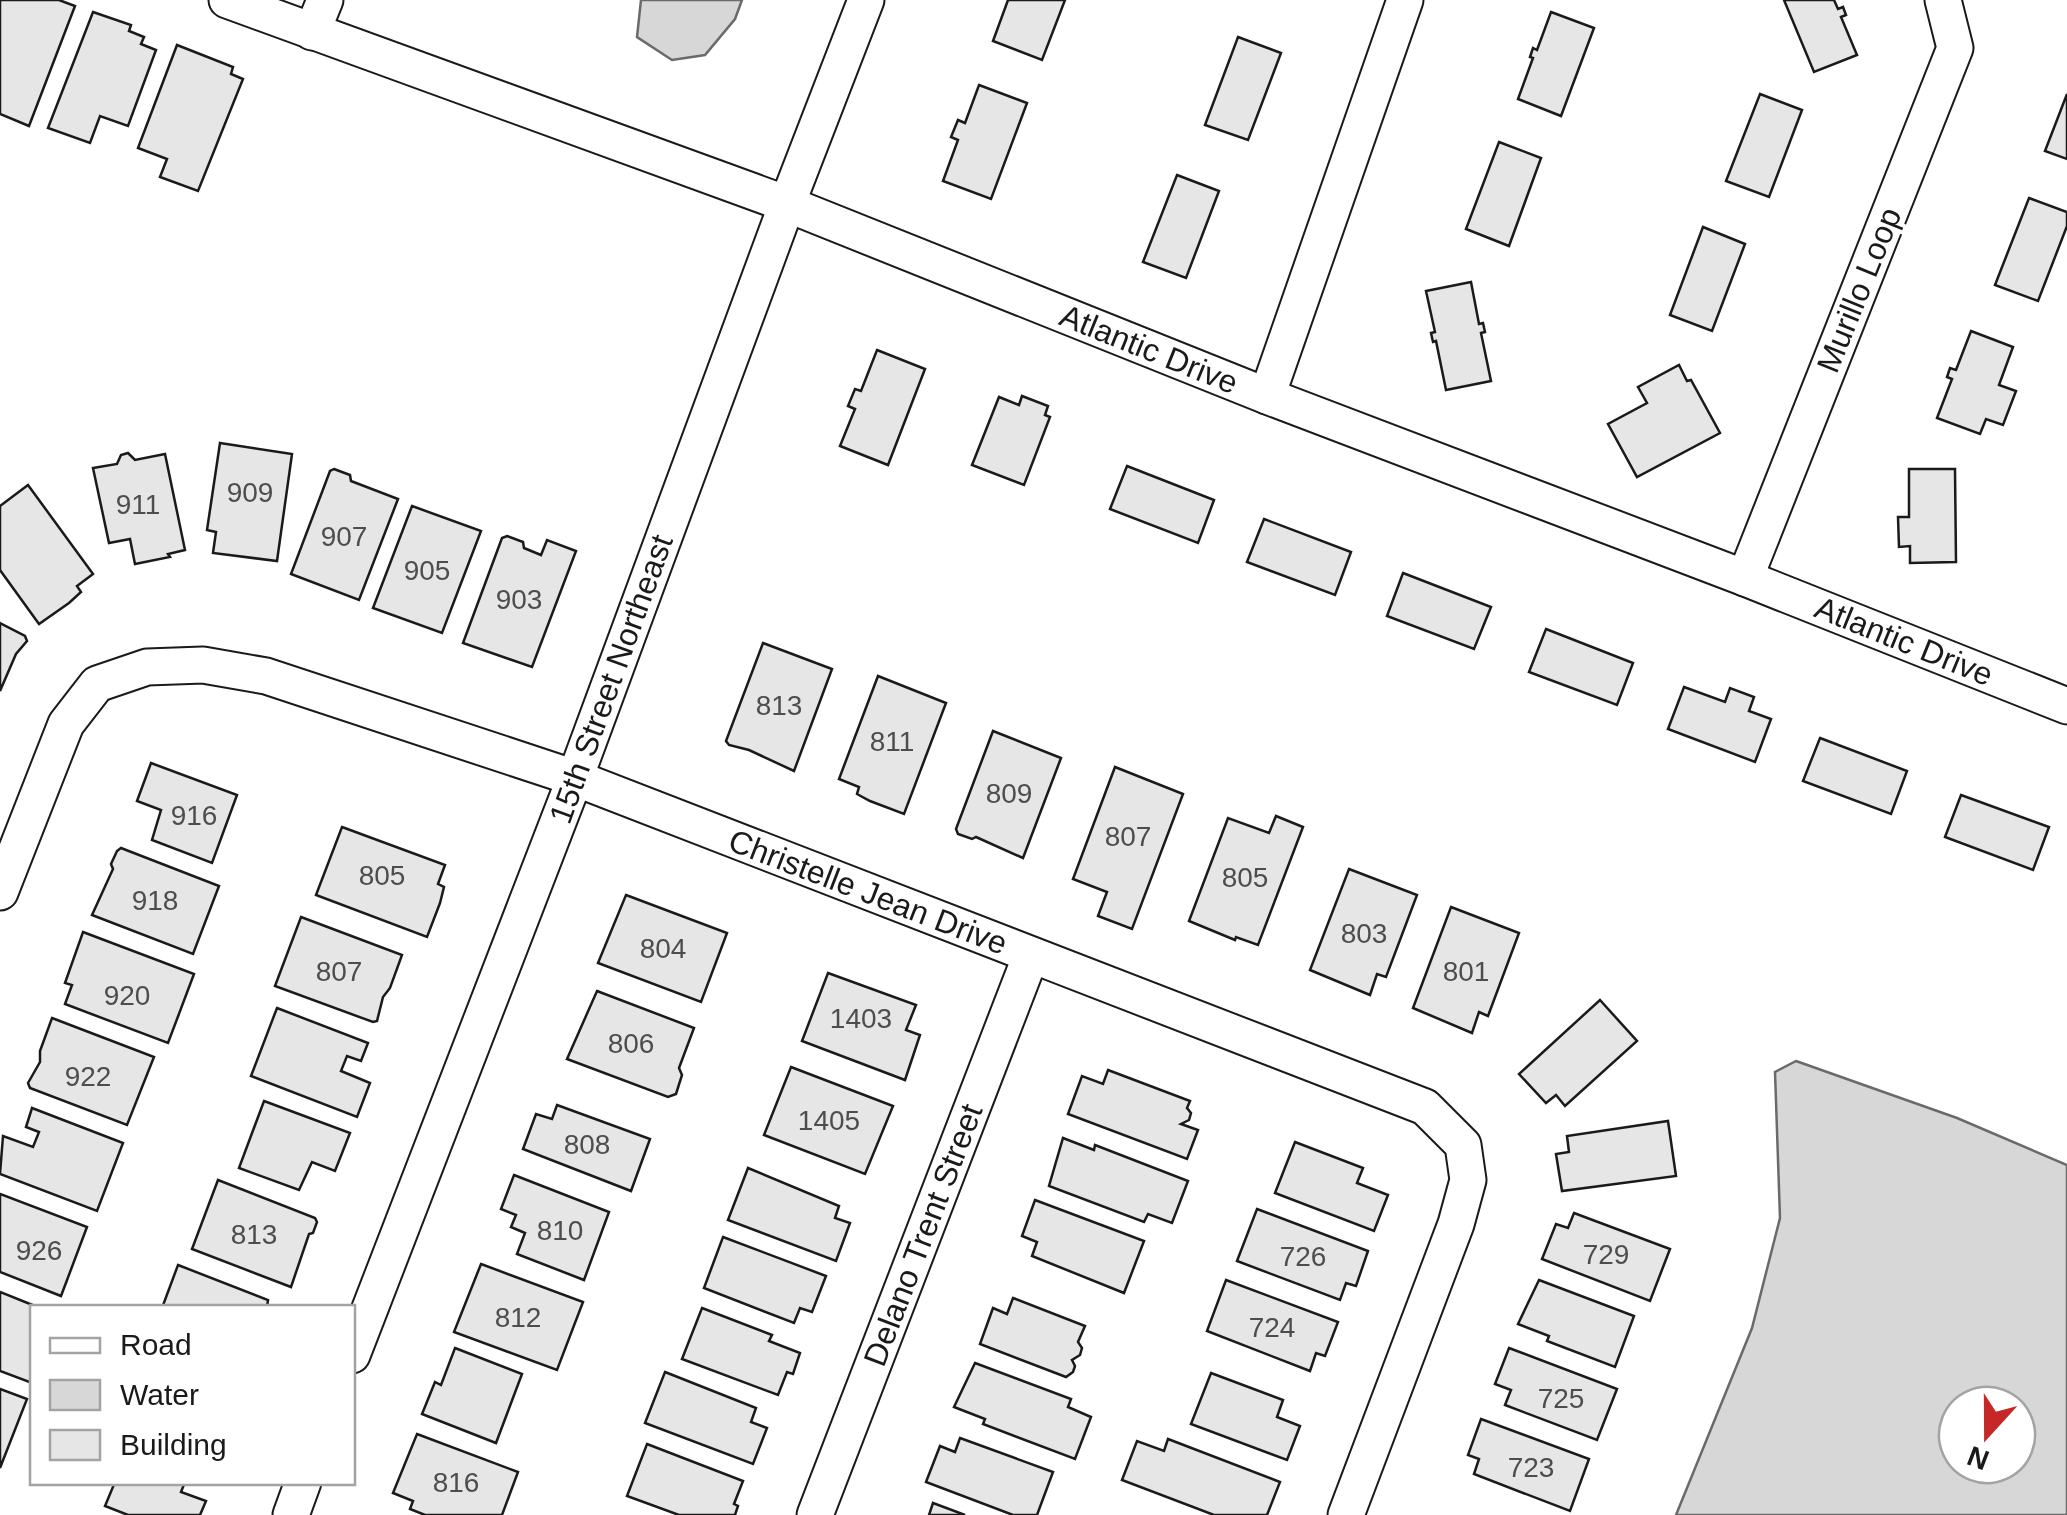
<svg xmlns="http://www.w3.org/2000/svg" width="2067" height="1515" viewBox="0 0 2067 1515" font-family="Helvetica,sans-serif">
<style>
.water{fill:#d7d7d7;stroke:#6a6a6a;stroke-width:2.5;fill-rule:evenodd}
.building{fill:#e6e6e6;stroke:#1a1a1a;stroke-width:2.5}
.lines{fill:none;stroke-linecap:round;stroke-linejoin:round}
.street-casing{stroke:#1a1a1a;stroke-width:39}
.street{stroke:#fff;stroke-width:35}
.labels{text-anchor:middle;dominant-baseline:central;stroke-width:8;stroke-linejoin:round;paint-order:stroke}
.number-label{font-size:28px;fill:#4d4d4d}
.street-label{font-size:32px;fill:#1a1a1a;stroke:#fff}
</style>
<rect width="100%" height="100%" fill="#fff"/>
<g class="water">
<polygon points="641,0 742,0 735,19 705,55 672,60 637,37"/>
<path d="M1796 1061 1957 1118 2067 1165V1515H1676L1752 1328 1780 1218 1775 1072ZM1957 1405H2017V1465H1957Z"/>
</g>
<g class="building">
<polygon points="0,0 59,0 75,6 29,126 0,114"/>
<polygon points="1008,0 1065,0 1042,60 993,41"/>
<polygon points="1784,0 1834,0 1838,9 1843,7 1846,15 1841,17 1857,55 1814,72"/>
<polygon points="93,12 131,25 129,31 144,37 141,44 156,50 128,126 100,116 90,143 48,128"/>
<polygon points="1551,12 1594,28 1561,116 1518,99 1533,58 1530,57 1533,48 1537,50"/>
<polygon points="1238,37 1281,53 1248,140 1205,125"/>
<polygon points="177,45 233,67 231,74 243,79 198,191 160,177 167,159 138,148"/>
<polygon points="979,85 1027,103 991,199 943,181 958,140 951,137 958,120 965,123"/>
<polygon points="1760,94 1802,110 1769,197 1726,181"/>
<polygon points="2067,94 2067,159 2045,151"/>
<polygon points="1499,142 1541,158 1509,246 1466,229"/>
<polygon points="1177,175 1219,191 1186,278 1143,262"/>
<polygon points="2029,198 2067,212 2067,226 2038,301 1995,285"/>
<polygon points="1703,227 1745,244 1712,331 1670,315"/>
<polygon points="1471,282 1479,324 1483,323 1485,332 1481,333 1491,381 1446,390 1436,341 1433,342 1431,333 1435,332 1426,291"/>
<polygon points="1971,331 2013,347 1999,385 2016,391 2003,425 1986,419 1980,434 1937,418 1952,379 1947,377 1950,368 1956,370"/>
<polygon points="877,350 925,369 888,465 840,446 855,409 848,406 855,389 861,391"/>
<polygon points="1679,365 1687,381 1691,380 1720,433 1637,477 1608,424 1647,403 1638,387"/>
<polygon points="1022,396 1048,406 1045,415 1050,417 1024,485 972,465 999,397 1019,405"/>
<polygon points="220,443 292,454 277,561 213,553 216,532 207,530"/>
<polygon points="128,453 135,460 165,454 185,550 168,554 170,557 135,564 130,539 109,543 93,468 117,464 121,455"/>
<polygon points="1127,466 1214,500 1198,543 1110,509"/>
<polygon points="334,469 350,475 351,481 398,499 359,600 291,574 330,471"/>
<polygon points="1909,469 1955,469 1956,562 1910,563 1910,546 1899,547 1898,517 1909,517"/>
<polygon points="28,485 93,574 77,586 81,592 69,603 39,624 0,570 0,506"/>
<polygon points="412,506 481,531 442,633 373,608"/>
<polygon points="1264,519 1351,552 1335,595 1247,562"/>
<polygon points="507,536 523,542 524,548 541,555 547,540 576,551 532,667 463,643 502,538"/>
<polygon points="1403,573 1491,607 1474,649 1387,616"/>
<polygon points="0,623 25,636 27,641 16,654 0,691"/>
<polygon points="1546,629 1633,663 1617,705 1529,672"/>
<polygon points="763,643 832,669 794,771 749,750 729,745 726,741"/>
<polygon points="878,676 946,703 904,814 870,801 857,794 859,787 839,779"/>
<polygon points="1684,687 1725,702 1730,688 1754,697 1749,711 1771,719 1755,762 1668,729"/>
<polygon points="993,731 1061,758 1023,858 976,837 972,839 958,834 956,829"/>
<polygon points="1820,738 1907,771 1891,814 1803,781"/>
<polygon points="151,763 237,795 212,863 152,840 161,810 137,801"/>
<polygon points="1115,767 1183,794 1132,929 1098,916 1107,892 1073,879"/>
<polygon points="1961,795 2049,827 2033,870 1945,837"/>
<polygon points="1276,816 1303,827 1258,945 1236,937 1235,940 1189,921 1228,818 1269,833"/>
<polygon points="342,827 445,865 438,884 444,887 440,903 427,937 316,895"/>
<polygon points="121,848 219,886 193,954 92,915 113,869 111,864 117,851"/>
<polygon points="1349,869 1417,895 1386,977 1377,974 1370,995 1310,970"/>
<polygon points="626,895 727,933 701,1002 598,963"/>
<polygon points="1451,907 1519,933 1488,1016 1479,1012 1472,1033 1413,1008"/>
<polygon points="301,917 402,955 390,988 383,997 377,1021 373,1022 275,986"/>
<polygon points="83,932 194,974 168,1043 65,1004 72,985 65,983"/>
<polygon points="828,973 916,1005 906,1030 920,1035 905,1080 802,1041"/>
<polygon points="597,991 694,1028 679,1068 682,1075 676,1094 668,1097 567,1059"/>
<polygon points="1600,1000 1637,1041 1565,1106 1556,1095 1546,1103 1519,1074"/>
<polygon points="277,1008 368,1043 361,1061 347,1056 341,1071 370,1083 357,1117 251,1076"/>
<polygon points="52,1018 154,1057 127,1125 30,1088 28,1083 40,1062 40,1051"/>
<polygon points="791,1067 893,1106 865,1174 764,1135"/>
<polygon points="1108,1070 1190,1101 1187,1108 1191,1113 1189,1120 1181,1124 1198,1130 1187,1159 1068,1114 1082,1076 1103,1084"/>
<polygon points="264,1101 350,1133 335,1171 312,1162 299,1190 239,1168"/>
<polygon points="557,1105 650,1139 631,1191 523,1149 536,1114 552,1119"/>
<polygon points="32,1108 123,1143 97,1211 0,1174 3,1136 33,1147 39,1132 26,1127"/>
<polygon points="1668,1121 1676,1176 1562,1191 1556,1154 1569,1152 1567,1136"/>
<polygon points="1063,1138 1094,1150 1095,1145 1188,1181 1172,1223 1148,1214 1144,1222 1049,1186"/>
<polygon points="1295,1142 1363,1168 1357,1183 1388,1195 1374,1231 1275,1193"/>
<polygon points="748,1168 839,1206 835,1218 850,1223 836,1261 728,1220"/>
<polygon points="514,1175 609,1212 584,1280 517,1254 525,1233 511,1227 516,1215 501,1209"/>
<polygon points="218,1180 315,1218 317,1222 313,1233 309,1234 291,1287 192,1249"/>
<polygon points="0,1194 87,1227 61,1296 0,1272"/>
<polygon points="1035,1200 1144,1241 1124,1293 1032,1256 1037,1242 1022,1236"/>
<polygon points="1257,1209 1368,1251 1356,1286 1346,1283 1340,1300 1237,1261"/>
<polygon points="1574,1213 1670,1249 1650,1301 1542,1259 1556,1224 1568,1228"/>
<polygon points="723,1237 826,1276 812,1312 800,1308 794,1323 704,1288"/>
<polygon points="481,1264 583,1302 557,1370 454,1332"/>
<polygon points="178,1265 268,1300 267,1308 162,1308"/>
<polygon points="1226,1280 1338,1322 1325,1356 1316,1353 1310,1371 1207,1331"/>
<polygon points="1539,1280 1634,1316 1615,1367 1547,1341 1549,1336 1518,1324"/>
<polygon points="0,1292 40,1308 32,1308 32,1383 0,1371"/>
<polygon points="1013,1298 1085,1326 1078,1342 1082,1348 1080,1355 1072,1360 1075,1366 1073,1372 1066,1377 980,1344 993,1308 1007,1314"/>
<polygon points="702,1308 772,1335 769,1341 800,1353 793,1374 787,1372 778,1395 682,1359"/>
<polygon points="455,1348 522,1374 496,1443 422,1414 435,1382 441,1385"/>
<polygon points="1509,1348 1617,1389 1597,1440 1505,1405 1511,1390 1495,1384"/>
<polygon points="975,1363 1071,1399 1068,1407 1091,1417 1075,1459 983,1424 985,1419 954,1407"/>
<polygon points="665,1372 756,1408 751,1422 767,1428 753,1464 645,1423"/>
<polygon points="1211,1373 1283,1400 1277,1417 1300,1426 1287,1460 1191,1424"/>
<polygon points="0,1389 27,1399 0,1468"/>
<polygon points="1481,1419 1589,1459 1570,1511 1474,1474 1479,1459 1468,1455"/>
<polygon points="417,1434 518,1472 502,1515 425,1515 410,1509 413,1501 393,1493"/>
<polygon points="960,1438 1053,1472 1037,1515 1013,1515 926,1482 940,1446 955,1452"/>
<polygon points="1168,1439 1280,1482 1267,1515 1214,1515 1122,1480 1137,1441 1164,1451"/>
<polygon points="647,1444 743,1481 734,1504 738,1506 735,1515 679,1515 627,1496"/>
<polygon points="115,1482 185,1482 181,1492 206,1501 200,1515 128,1515 105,1506"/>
<polygon points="933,1503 965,1515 929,1515"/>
</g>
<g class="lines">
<defs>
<g id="street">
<polyline points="227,0 787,204 1267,396 1745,578 2067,706"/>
<polyline points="312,32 325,0"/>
<polyline points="1267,396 1405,0"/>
<polyline points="1745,578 1955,48 1943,0"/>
<polyline points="0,892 66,724 97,684 147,667 203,665 266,676 575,778 1425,1107 1463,1145 1468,1180 1456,1224 1346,1515"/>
<polyline points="352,1355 575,778 787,204 866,0"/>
<polyline points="291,1515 303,1482"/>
<polyline points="815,1515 1031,955"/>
</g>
</defs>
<use href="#street" class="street-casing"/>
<use href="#street" class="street"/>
</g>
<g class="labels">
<g class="number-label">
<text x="250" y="492">909</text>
<text x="138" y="504">911</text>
<text x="344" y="536">907</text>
<text x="427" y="570">905</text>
<text x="519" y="599">903</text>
<text x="779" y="705">813</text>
<text x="892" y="741">811</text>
<text x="1009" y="793">809</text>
<text x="194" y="815">916</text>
<text x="1128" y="836">807</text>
<text x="382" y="875">805</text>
<text x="1245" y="877">805</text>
<text x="155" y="900">918</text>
<text x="1364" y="933">803</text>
<text x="663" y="948">804</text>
<text x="339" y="971">807</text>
<text x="1466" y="971">801</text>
<text x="127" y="995">920</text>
<text x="861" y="1018">1403</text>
<text x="631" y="1043">806</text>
<text x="88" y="1076">922</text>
<text x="829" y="1120">1405</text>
<text x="587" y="1144">808</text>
<text x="560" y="1230">810</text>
<text x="254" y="1234">813</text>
<text x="39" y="1250">926</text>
<text x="1606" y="1254">729</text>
<text x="1303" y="1256">726</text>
<text x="518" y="1317">812</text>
<text x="1272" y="1327">724</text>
<text x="1561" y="1398">725</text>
<text x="1531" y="1467">723</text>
<text x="456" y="1482">816</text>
</g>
<g class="street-label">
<text transform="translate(1859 290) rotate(-68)">Murillo Loop</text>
<text transform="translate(1149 349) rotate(22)">Atlantic Drive</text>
<text transform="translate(1904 641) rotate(22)">Atlantic Drive</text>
<text transform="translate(611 679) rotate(-70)">15th Street Northeast</text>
<text transform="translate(868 892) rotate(21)">Christelle Jean Drive</text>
<text transform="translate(923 1235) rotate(-69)">Delano Trent Street</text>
</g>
</g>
<rect x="30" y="1305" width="325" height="180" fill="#ffffff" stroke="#a3a3a3" stroke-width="2.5"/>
<rect x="50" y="1338" width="50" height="15" fill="#ffffff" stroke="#a3a3a3" stroke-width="2.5"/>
<text x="120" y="1355" font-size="30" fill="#1a1a1a">Road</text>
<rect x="50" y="1380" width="50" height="30" fill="#d7d7d7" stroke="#a3a3a3" stroke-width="2.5"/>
<text x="120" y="1405" font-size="30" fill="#1a1a1a">Water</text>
<rect x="50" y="1430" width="50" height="30" fill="#e6e6e6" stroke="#a3a3a3" stroke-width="2.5"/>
<text x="120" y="1455" font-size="30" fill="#1a1a1a">Building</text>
<g transform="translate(1987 1435) rotate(201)"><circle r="48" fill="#ffffff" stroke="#a3a3a3" stroke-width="2.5"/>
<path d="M0-8L18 38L0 25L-18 38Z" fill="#c62828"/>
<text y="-15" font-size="28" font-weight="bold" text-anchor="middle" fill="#1a1a1a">N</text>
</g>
</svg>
